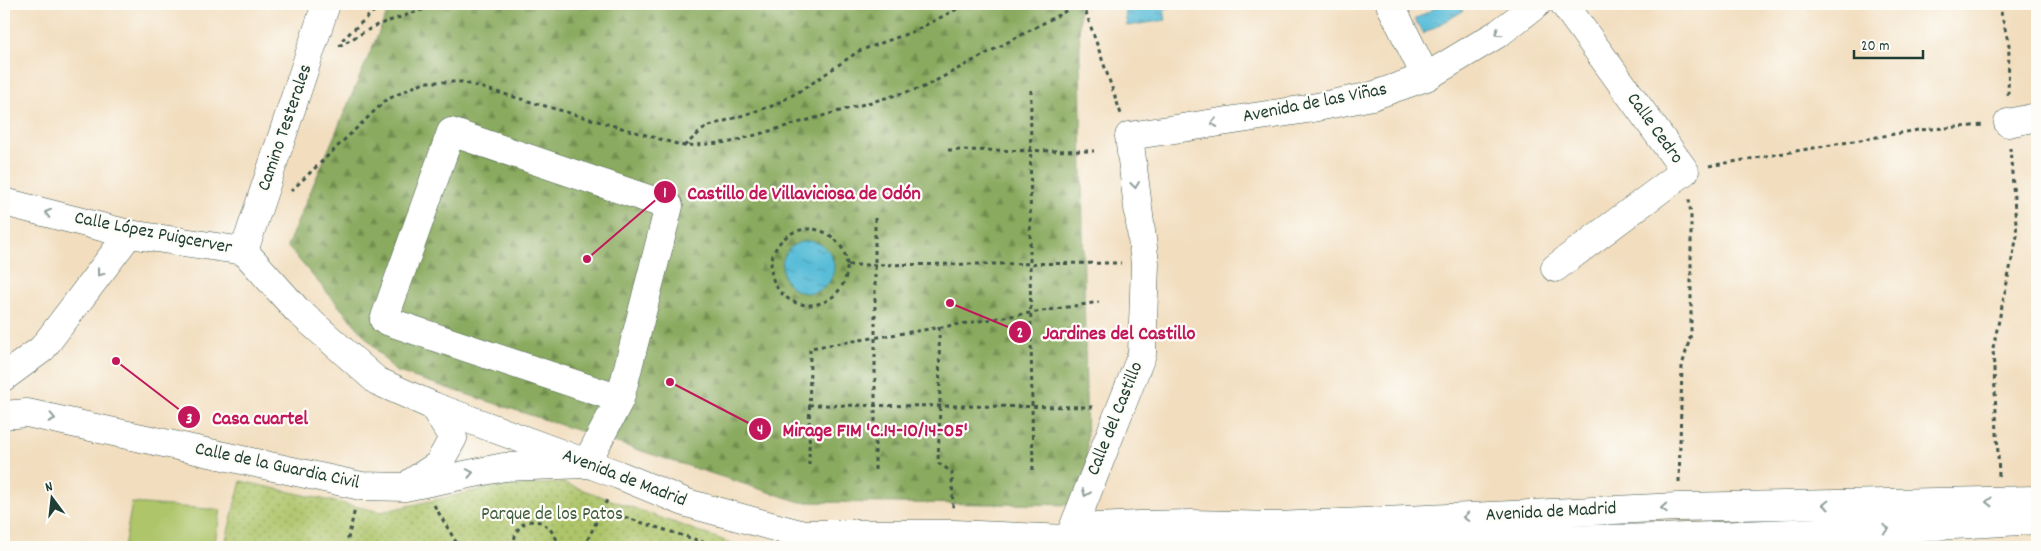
<svg xmlns="http://www.w3.org/2000/svg" width="2041" height="551" viewBox="0 0 2041 551" font-family="Dekko,sans-serif">
<style>
.green{fill:url(#green-dots);stroke:#66814f}
.forest{fill:url(#forest-firs);stroke:#547449}
.pitch{fill:#aec56a;stroke:#66814f}
.water{fill:url(#water-ripples);stroke:#3c7d86}
.lines{fill:none;stroke-linecap:round;stroke-linejoin:round}
.minor-casing{stroke:#3f5549;stroke-width:29}
.path{stroke:#3f5549;stroke-width:3;stroke-dasharray:4 4;stroke-linecap:butt}
.minor{stroke:#fff;stroke-width:28}
.oneway{stroke:#8f9e9a}
.labels{text-anchor:middle;dominant-baseline:central;stroke-width:4.5;stroke-linejoin:round;paint-order:stroke}
.street-label{font-size:19px;fill:#1f3d34;stroke:#fdfcf7}
.park-label{font-size:19px;fill:#435f42;stroke:#fdfcf7}
.leader{fill:none;stroke:#c2185b;stroke-width:2}
.callout-dot{fill:#c2185b;stroke:#fdfcf7;stroke-width:2}
.mark-label{font-size:15px;text-anchor:middle;font-weight:bold;fill:#fff}
.callout-label{font-size:20px;text-anchor:middle;font-weight:bold;fill:#c2185b;stroke:#fdfcf7;stroke-width:4.5;stroke-linejoin:round;paint-order:stroke}
</style>
<defs>
<pattern id="green-dots" width="8" height="8" patternUnits="userSpaceOnUse" patternTransform="scale(1.25)"><rect width="8" height="8" fill="#aec56a"/><path d="M2 2h.1M6 6h.1" fill="none" stroke="#8da158" stroke-width="1.8" stroke-linecap="round"/></pattern>
<pattern id="forest-firs" width="22" height="20" patternUnits="userSpaceOnUse" patternTransform="scale(1.25)"><rect width="22" height="20" fill="#8aaa5e"/><path d="M5 1l3.5 6h-7zM16 11l3.5 6h-7z" fill="#708c4e"/></pattern>
<pattern id="water-ripples" width="26" height="14" patternUnits="userSpaceOnUse" patternTransform="scale(1.25)"><rect width="26" height="14" fill="#5abdd8"/><path d="M2 4q2-2 4 0t4 0M15 11q2-2 4 0t4 0" fill="none" stroke="#4a9bb0"/></pattern>
</defs>
<rect width="100%" height="100%" fill="#fdfcf7"/>
<filter id="ink" filterUnits="userSpaceOnUse"><feTurbulence type="fractalNoise" baseFrequency=".02" numOctaves="2"/><feDisplacementMap in="SourceGraphic" scale="10" xChannelSelector="R" yChannelSelector="G"/><feConvolveMatrix kernelMatrix="1 2 1 2 8 2 1 2 1" color-interpolation-filters="sRGB"/></filter>
<filter id="wash" filterUnits="userSpaceOnUse"><feTurbulence type="fractalNoise" baseFrequency=".0096" numOctaves="4" result="noise"/><feDisplacementMap in="SourceGraphic" scale="20" xChannelSelector="R" yChannelSelector="G"/><feGaussianBlur stdDeviation="1.12" result="paint"/><feColorMatrix in="noise" values="0 0 0 0 0 0 0 0 0 0 0 0 0 0 0 0 0 1.4 0 .05"/><feComposite in="paint" operator="in"/></filter>
<g filter="url(#wash)">
<rect width="100%" height="100%" fill="#f2debf"/>
<polygon class="green" points="241,481 381,512 497,486 564,483 742,547 224,547"/>
<polygon class="forest" points="391,4 1079,4 1088,505 800,502 601,438 395,371 287,246"/>
<polygon class="pitch" points="132,503 221,510 214,547 124,547"/>
<g class="water">
<polygon points="1124,4 1168,4 1167,9 1164,10 1166,20 1127,26"/>
<polygon points="1442,4 1459,4 1463,11 1423,34 1415,19"/>
<circle cx="808" cy="267" r="26"/>
</g>
</g>
<g filter="url(#ink)">
<g class="lines">
<defs>
<g id="minor">
<polyline points="1390,4 1426,77"/>
<polyline points="2008,123 2037,117"/>
<polyline points="4,202 129,234 244,251"/>
<polyline points="244,251 297,310 377,381 433,406 619,475 687,503 800,534 954,534 1067,539 1099,544 1155,546 1657,538 1870,530 2037,520"/>
<polyline points="244,251 326,4"/>
<polyline points="1555,268 1685,171 1564,4"/>
<polyline points="4,377 42,349 129,234"/>
<polyline points="4,415 27,413 361,486 405,487 504,467 586,464 620,399 669,206 451,132 384,320 620,399"/>
<polyline points="412,482 438,465 453,438 433,406"/>
<polyline points="1077,533 1097,527 1139,525 1191,524 1278,526 1678,507 2037,500"/>
<polyline points="1066,546 1142,354 1145,263 1129,136 1307,109 1372,96 1426,77 1499,33 1537,4"/>
</g>
</defs>
<use href="#minor" class="minor-casing"/>
<g class="path">
<polyline points="1083,4 1121,114"/>
<polyline points="1999,4 2009,45 2008,97"/>
<polyline points="342,40 382,4"/>
<polyline points="339,46 377,25 440,4"/>
<polyline points="1031,90 1030,264 1033,473"/>
<polyline points="684,146 706,127 772,106 802,90 859,51 912,32 967,4"/>
<polyline points="948,150 1094,151"/>
<polyline points="1709,166 1918,130 1985,125"/>
<polyline points="291,191 386,100 424,82 462,82 684,146 731,142 924,87 1079,4"/>
<polyline points="875,218 875,470"/>
<circle cx="809" cy="267" r="38"/>
<polyline points="848,265 1121,263"/>
<polyline points="939,327 940,406 938,463 952,472 953,509"/>
<polyline points="809,405 1096,407"/>
<polyline points="809,465 810,348 1099,302"/>
<polyline points="1999,476 1993,348 2017,236 2010,148"/>
<polyline points="1679,482 1682,366 1691,334 1691,215 1689,199"/>
<polyline points="434,505 459,547"/>
<polyline points="602,510 719,547"/>
<polyline points="346,547 355,509"/>
<path d="M515 547C511 530 527 514 544 524 552 529 556 539 561 546"/>
<polyline points="584,547 608,498"/>
</g>
<use href="#minor" class="minor"/>
</g>
<defs><path id="oneway-chevron" d="M-2-3.5L2.5 0L-2 3.5" fill="none" stroke-width="1.6" stroke-linecap="round" stroke-linejoin="round" transform="scale(1.25)"/></defs>
<g class="oneway">
<use href="#oneway-chevron" transform="translate(1498 33) rotate(146)"/>
<use href="#oneway-chevron" transform="translate(1214 123) rotate(171)"/>
<use href="#oneway-chevron" transform="translate(1135 185) rotate(83)"/>
<use href="#oneway-chevron" transform="translate(48 213) rotate(-166)"/>
<use href="#oneway-chevron" transform="translate(100 273) rotate(127)"/>
<use href="#oneway-chevron" transform="translate(52 418) rotate(12)"/>
<use href="#oneway-chevron" transform="translate(470 473) rotate(-11)"/>
<use href="#oneway-chevron" transform="translate(1086 493) rotate(112)"/>
<use href="#oneway-chevron" transform="translate(1989 502) rotate(179)"/>
<use href="#oneway-chevron" transform="translate(1826 505) rotate(179)"/>
<use href="#oneway-chevron" transform="translate(1664 508) rotate(177)"/>
<use href="#oneway-chevron" transform="translate(1466 517) rotate(177)"/>
<use href="#oneway-chevron" transform="translate(1886 529) rotate(-3)"/>
</g>
</g>
<g class="labels">
<g class="street-label">
<text transform="translate(1315 104) rotate(-11)">Avenida de las Viñas</text>
<text transform="translate(286 128) rotate(-71)">Camino Testerales</text>
<text transform="translate(1654 129) rotate(54)">Calle Cedro</text>
<text transform="translate(153 234) rotate(11)">Calle López Puigcerver</text>
<text transform="translate(1116 419) rotate(-68)">Calle del Castillo</text>
<text transform="translate(277 467) rotate(12)">Calle de la Guardia Civil</text>
<text transform="translate(624 479) rotate(21)">Avenida de Madrid</text>
<text transform="translate(1551 513) rotate(-3)">Avenida de Madrid</text>
</g>
<g class="park-label">
<text x="552" y="515">Parque de los Patos</text>
</g>
</g>
<path class="leader" d="M587 259L665 192M950 303L1020 332M116 361L189 417M670 382L760 429"/>
<g class="callout-dot">
<circle cx="587" cy="259" r="5"/>
<circle cx="950" cy="303" r="5"/>
<circle cx="116" cy="361" r="5"/>
<circle cx="670" cy="382" r="5"/>
<circle cx="665" cy="192" r="12"/>
<circle cx="1020" cy="332" r="12"/>
<circle cx="189" cy="417" r="12"/>
<circle cx="760" cy="429" r="12"/>
</g>
<g class="mark-label">
<text x="665" y="197">1</text>
<text x="1020" y="337">2</text>
<text x="189" y="423">3</text>
<text x="760" y="434">4</text>
</g>
<g class="callout-label">
<text x="804" y="199">Castillo de Villaviciosa de Odón</text>
<text x="1119" y="339">Jardines del Castillo</text>
<text x="260" y="424">Casa cuartel</text>
<text x="875" y="436">Mirage F1M 'C.14-10/14-05'</text>
</g>
<rect width="2041" height="551" fill="none" stroke="#fdfcf7" stroke-width="20"/>
<g transform="translate(52 498) rotate(345)" stroke="#fdfcf7" stroke-width="4" paint-order="stroke">
<path d="M0-4L9 19L0 12L-9 19Z" fill="#1f3d34"/>
<text y="-8" font-size="14" font-weight="bold" text-anchor="middle" fill="#1f3d34">N</text>
</g>
<path d="M1854 50v8h69v-8" fill="none" stroke="#1f3d34" stroke-width="2.5"/>
<text x="1861" y="50" font-size="15" fill="#1f3d34" stroke="#fdfcf7" stroke-width="4" paint-order="stroke">20 m</text>
</svg>
